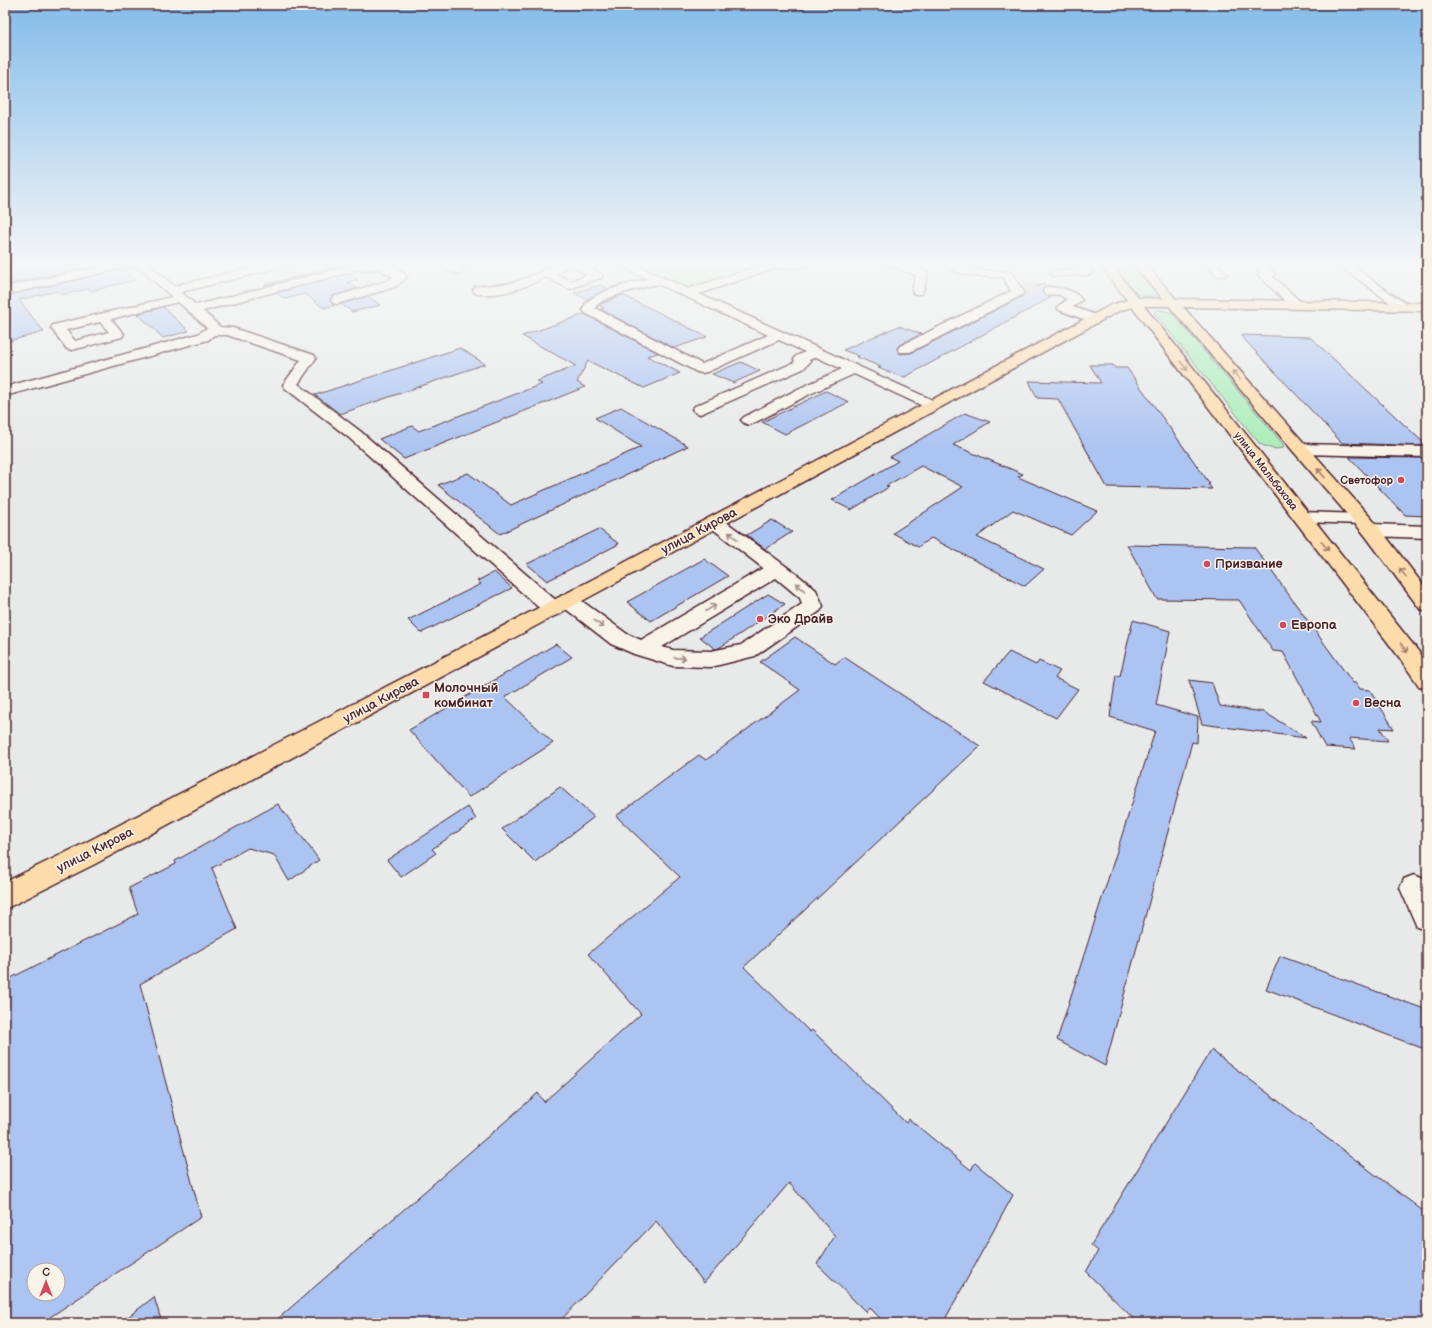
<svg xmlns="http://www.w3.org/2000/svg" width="1432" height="1328" viewBox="0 0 1432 1328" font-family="'Balsamiq Sans',sans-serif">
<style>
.green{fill:#aaedb8;stroke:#7a8672}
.building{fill:#acc4f2;stroke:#4a1f2b;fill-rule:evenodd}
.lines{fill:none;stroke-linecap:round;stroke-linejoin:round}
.minor-tunnel{stroke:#c8c1c4;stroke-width:13;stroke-dasharray:13 6;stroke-linecap:butt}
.minor-casing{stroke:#4a1f2b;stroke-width:3}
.major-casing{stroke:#4a1f2b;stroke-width:3}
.minor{fill:#f7f3e8;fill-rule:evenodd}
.major{fill:#fddcac;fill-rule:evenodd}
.oneway{stroke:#a47e6c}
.oneway2{stroke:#a0898a}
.poi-dot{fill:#d1495b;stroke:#f7f3e8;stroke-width:1.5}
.labels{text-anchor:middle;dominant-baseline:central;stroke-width:3;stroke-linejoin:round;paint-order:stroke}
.far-street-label{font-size:11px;fill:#4a1f2b;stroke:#f7f3e8}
.far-poi-label{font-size:11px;font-weight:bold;fill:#4a1f2b;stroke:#f7f3e8;text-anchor:end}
.street-label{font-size:13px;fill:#4a1f2b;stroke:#f7f3e8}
.poi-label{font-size:13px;font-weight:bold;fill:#4a1f2b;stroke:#f7f3e8;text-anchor:start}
</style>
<rect width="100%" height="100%" fill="#e8eaea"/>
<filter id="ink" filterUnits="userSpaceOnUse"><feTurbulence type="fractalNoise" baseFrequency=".025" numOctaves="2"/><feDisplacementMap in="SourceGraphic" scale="8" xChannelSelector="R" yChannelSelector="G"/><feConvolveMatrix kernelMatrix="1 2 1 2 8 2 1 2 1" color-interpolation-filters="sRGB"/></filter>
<g filter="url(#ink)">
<g class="green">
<polygon points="634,263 770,263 692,289"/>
<polygon points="1111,263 1130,263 1157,294 1156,296 1141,296 1136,293"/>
<path d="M1159 310 1171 312 1284 445 1283 448C1275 450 1268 448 1260 444L1154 313 1155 311Z"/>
</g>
<g class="building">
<polygon points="27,263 109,263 5,285 5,267"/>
<polygon points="335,266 337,267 266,286 264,285"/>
<polygon points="124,269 135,280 91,291 89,289 61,295 57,291 19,300 44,332 5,342 5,296"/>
<polygon points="348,274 358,280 348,282 357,288 333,296 330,301 335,305 324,308 305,294 285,299 276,293"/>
<polygon points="1044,283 1046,286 1042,292 1045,296 1052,297 905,377 899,376 878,368 881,367 857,357 859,356 843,350 899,326 921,334 899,345 897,348 900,354 911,353 1023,296 1025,293"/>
<polygon points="601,285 608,289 588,300 574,293"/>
<polygon points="622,295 658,312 707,337 674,348 600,309 604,308 599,305"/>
<polygon points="368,296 380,305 352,312 341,304"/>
<polygon points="163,307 189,331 163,338 138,314"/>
<polygon points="585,314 658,353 647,356 680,373 644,388 588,361 577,382 585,387 404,459 379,439 412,426 419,431 542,384 537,381 576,366 522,336"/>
<polygon points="1240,335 1310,337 1427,446 1342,443"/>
<polygon points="460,348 485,364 340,414 315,395"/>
<polygon points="741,362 760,371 733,383 712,374"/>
<polygon points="1090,365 1113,365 1115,368 1127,368 1210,484 1208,484 1212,489 1107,487 1058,399 1037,398 1029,381 1101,383"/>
<polygon points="826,391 849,402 785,434 762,422"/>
<polygon points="621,407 688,446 500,534 438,485 468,473 511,505 641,447 595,418"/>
<polygon points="965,413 990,422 953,445 1023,474 1018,477 1097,511 1071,535 1013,510 977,537 1044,569 1025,586 931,538 918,547 893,533 963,487 921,466 886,486 889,487 851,510 832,500 898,461 890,457"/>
<polygon points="1349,457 1427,458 1427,516 1405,515"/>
<polygon points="772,520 792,532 765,549 747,535"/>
<polygon points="599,529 619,544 547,581 527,564"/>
<polygon points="1127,545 1254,547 1353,683 1356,683 1360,689 1370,690 1394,729 1380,728 1388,741 1349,738 1356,749 1325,747 1311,721 1321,722 1283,652 1273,651 1239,600 1157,599"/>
<polygon points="704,559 728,576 651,621 627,602"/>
<polygon points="494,572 512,588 421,633 408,620 481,584 477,581"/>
<polygon points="768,594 785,604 719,648 715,649 700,637"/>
<polygon points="1133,620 1170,631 1156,705 1198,717 1197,743 1192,742 1105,1066 1057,1040 1155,731 1110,717 1116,675 1120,676"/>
<polygon points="795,637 835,664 844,657 980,746 744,967 810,1032 812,1030 906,1123 909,1119 971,1170 975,1163 1013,1195 943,1323 885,1323 869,1307 866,1312 817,1264 835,1236 789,1183 704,1283 656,1221 558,1323 273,1323 538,1093 544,1102 641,1014 588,954 680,877 616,816 699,755 706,760 800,690 760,662"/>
<polygon points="556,644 572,657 505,697 553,743 469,797 409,730"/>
<polygon points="1009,652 1036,665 1039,661 1060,671 1055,678 1078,689 1056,718 984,681"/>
<polygon points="1189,680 1212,683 1220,706 1264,712 1306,738 1202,724"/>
<polygon points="560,787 594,817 535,862 502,829"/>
<path d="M278 804 319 860 289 881 274 855 248 848 212 868 237 929 140 984 201 1217 41 1323H5V981L138 914 129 888 176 864 175 861ZM34 1270H58V1294H34Z"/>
<polygon points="468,807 476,819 432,849 436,853 401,877 387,860"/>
<polygon points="1280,956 1427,1010 1427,1050 1266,989"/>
<polygon points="1211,1050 1427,1214 1427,1323 1138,1323 1086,1272 1098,1251 1091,1245"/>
<polygon points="154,1297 162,1323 120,1323"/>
</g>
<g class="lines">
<polyline class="minor-tunnel" points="1024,289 1049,291"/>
<defs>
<g id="minor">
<path d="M116 263H151L149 265 174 286 272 263H292L290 265 181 292 196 305 357 264C374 262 396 262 407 277L395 287 337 304 333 303 331 300 333 297 387 281 393 277 379 269 357 270 203 311 220 327 233 328 314 355 316 358 298 384 360 431 559 603 558 601 561 596 568 594 575 596 627 634 641 640 763 568 709 526 706 522 709 518 715 517 721 518 799 576 816 590 823 606 820 611 755 656 711 667 673 666 634 654 611 644 562 606 563 609 560 614 553 616 546 614 348 437 285 388 283 385 301 360 227 335H214L208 340 5 396V387L198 334 207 328 178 302 111 319 124 334 122 337 72 350 67 349 51 328 53 325 172 297 138 267H127L5 295V287ZM100 322 109 332 75 341 66 330ZM776 578 800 598 802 604 741 645 711 651 673 650 662 647Z"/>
<path d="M438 263H452L464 271 462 273C454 275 443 269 438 263Z"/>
<path d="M558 263H581L601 274 603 276 601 278 569 289 546 277C525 287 499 298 475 293L473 290 475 287C488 284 502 286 515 282 530 278 544 269 558 263ZM569 266 587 275 570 281 556 273Z"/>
<path d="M616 263H631L688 289 769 263H810L808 265 796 268H775L699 294 937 402 940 405 937 408 932 410 927 408 854 374 810 394 754 423 749 425 744 423 741 420 744 417 800 388 842 369 816 357 809 360 810 362 803 369 705 412 700 414 695 412 692 409 695 406 793 363 795 361 794 359 796 356 805 352 779 340 707 372 702 373 697 372 585 313 583 310C585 292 633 283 648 279L618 265ZM658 284 768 335 702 364 595 308C599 297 645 287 658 284Z"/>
<polygon points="878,263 904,263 926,271 928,273 922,294 914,294 912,291 916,275 894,267 880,265"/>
<path d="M943 263H955L977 270 1011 272 1024 292 1022 295 910 352H900L898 349 900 346 1011 291 1003 277C987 277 953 277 943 263Z"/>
<polygon points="1075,263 1087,263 1093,272 1091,274 1087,275 1056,276 1052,275 1050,273 1052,271 1079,269"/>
<polygon points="1204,263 1216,263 1227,274 1225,276 1217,276"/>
<polygon points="1251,263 1264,263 1275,274 1273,277 1301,302 1303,305 1301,308 1293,308 1260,277 1258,275 1261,272"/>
<polygon points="1336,263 1349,263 1410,307 1408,310 1400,310"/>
<path d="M1049 287C1061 288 1074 289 1082 300L1073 307 1099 316 1100 319 1099 322 1094 323 1059 310 1057 307 1067 300 1060 295 1045 294 1043 291 1045 288Z"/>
<polygon points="1300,444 1427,447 1427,457 1300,454 1294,452 1292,449 1294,446"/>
<polygon points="1302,512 1362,514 1368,515 1371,519 1368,523 1362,524 1302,522 1296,521 1293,517 1296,513"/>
<polygon points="1371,524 1427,526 1427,538 1371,536 1364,534 1362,530 1364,526"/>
<polygon points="1414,875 1424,879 1427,886 1427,931 1417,927 1400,888 1404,879"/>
</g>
<polygon id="major" points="1098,263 1110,263 1138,298 1163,299 1132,263 1144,263 1176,299 1427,303 1427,311 1183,307 1378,526 1427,590 1427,611 1420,609 1364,534 1169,306 1144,306 1415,647 1427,663 1427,688 1419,686 1399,657 1132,307 1119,311 95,864 5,909 5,882 75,848 546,604 1111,305 1127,300"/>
</defs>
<use href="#minor" class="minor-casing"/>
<use href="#major" class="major-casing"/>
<use href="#minor" class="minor"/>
<use href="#major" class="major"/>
</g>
<defs><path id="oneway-shaft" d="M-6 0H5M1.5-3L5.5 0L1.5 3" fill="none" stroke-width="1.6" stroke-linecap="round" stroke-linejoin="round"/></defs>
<g class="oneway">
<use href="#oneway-shaft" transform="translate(1184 366) rotate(52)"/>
<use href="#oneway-shaft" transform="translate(1236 375) rotate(-131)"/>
<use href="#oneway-shaft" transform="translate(1321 473) rotate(-131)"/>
<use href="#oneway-shaft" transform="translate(1325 546) rotate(52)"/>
<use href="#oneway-shaft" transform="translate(1403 573) rotate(-127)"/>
<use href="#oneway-shaft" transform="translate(1404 648) rotate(53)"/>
</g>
<g class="oneway2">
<use href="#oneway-shaft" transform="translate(733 536) rotate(-142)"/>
<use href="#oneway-shaft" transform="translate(800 587) rotate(-139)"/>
<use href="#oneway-shaft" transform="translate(711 608) rotate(-31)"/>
<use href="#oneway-shaft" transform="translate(599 624) rotate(37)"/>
<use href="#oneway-shaft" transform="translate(680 658) rotate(2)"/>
</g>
</g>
<linearGradient id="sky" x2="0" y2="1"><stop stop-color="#83bcea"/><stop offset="0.59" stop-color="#f5f6f6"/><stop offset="1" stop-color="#f5f6f6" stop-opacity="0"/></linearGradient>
<rect width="1432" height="449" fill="url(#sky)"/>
<g class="poi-dot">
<circle cx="1401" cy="480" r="4"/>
<circle cx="1207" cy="564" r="4"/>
<circle cx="760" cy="619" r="4"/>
<circle cx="1283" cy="625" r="4"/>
<rect x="422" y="691" width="8" height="8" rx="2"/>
<circle cx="1356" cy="703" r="4"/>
</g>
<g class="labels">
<g class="far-street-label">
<text transform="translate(1266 471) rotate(52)">улица Мальбахова</text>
</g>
<g class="far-poi-label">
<text x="1393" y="480">Светофор</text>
</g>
<g class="street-label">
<text transform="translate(699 531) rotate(-28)">улица Кирова</text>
<text transform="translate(381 700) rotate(-28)">улица Кирова</text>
<text transform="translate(95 850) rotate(-27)">улица Кирова</text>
</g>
<g class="poi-label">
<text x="1215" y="564">Призвание</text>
<text x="768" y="619">Эко Драйв</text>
<text x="1291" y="625">Европа</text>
<text x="434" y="688">Молочный<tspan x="434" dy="15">комбинат</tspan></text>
<text x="1364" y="703">Весна</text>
</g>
</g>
<rect width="1432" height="1328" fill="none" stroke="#f7f3e8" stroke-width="20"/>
<rect x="10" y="10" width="1412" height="1308" fill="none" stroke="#4a1f2b" stroke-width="1.5" filter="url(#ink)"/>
<g transform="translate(46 1282)"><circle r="19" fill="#f7f3e8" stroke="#b29e9c"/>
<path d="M0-3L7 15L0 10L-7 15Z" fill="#d1495b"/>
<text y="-6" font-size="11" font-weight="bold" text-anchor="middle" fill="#4a1f2b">С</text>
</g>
</svg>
